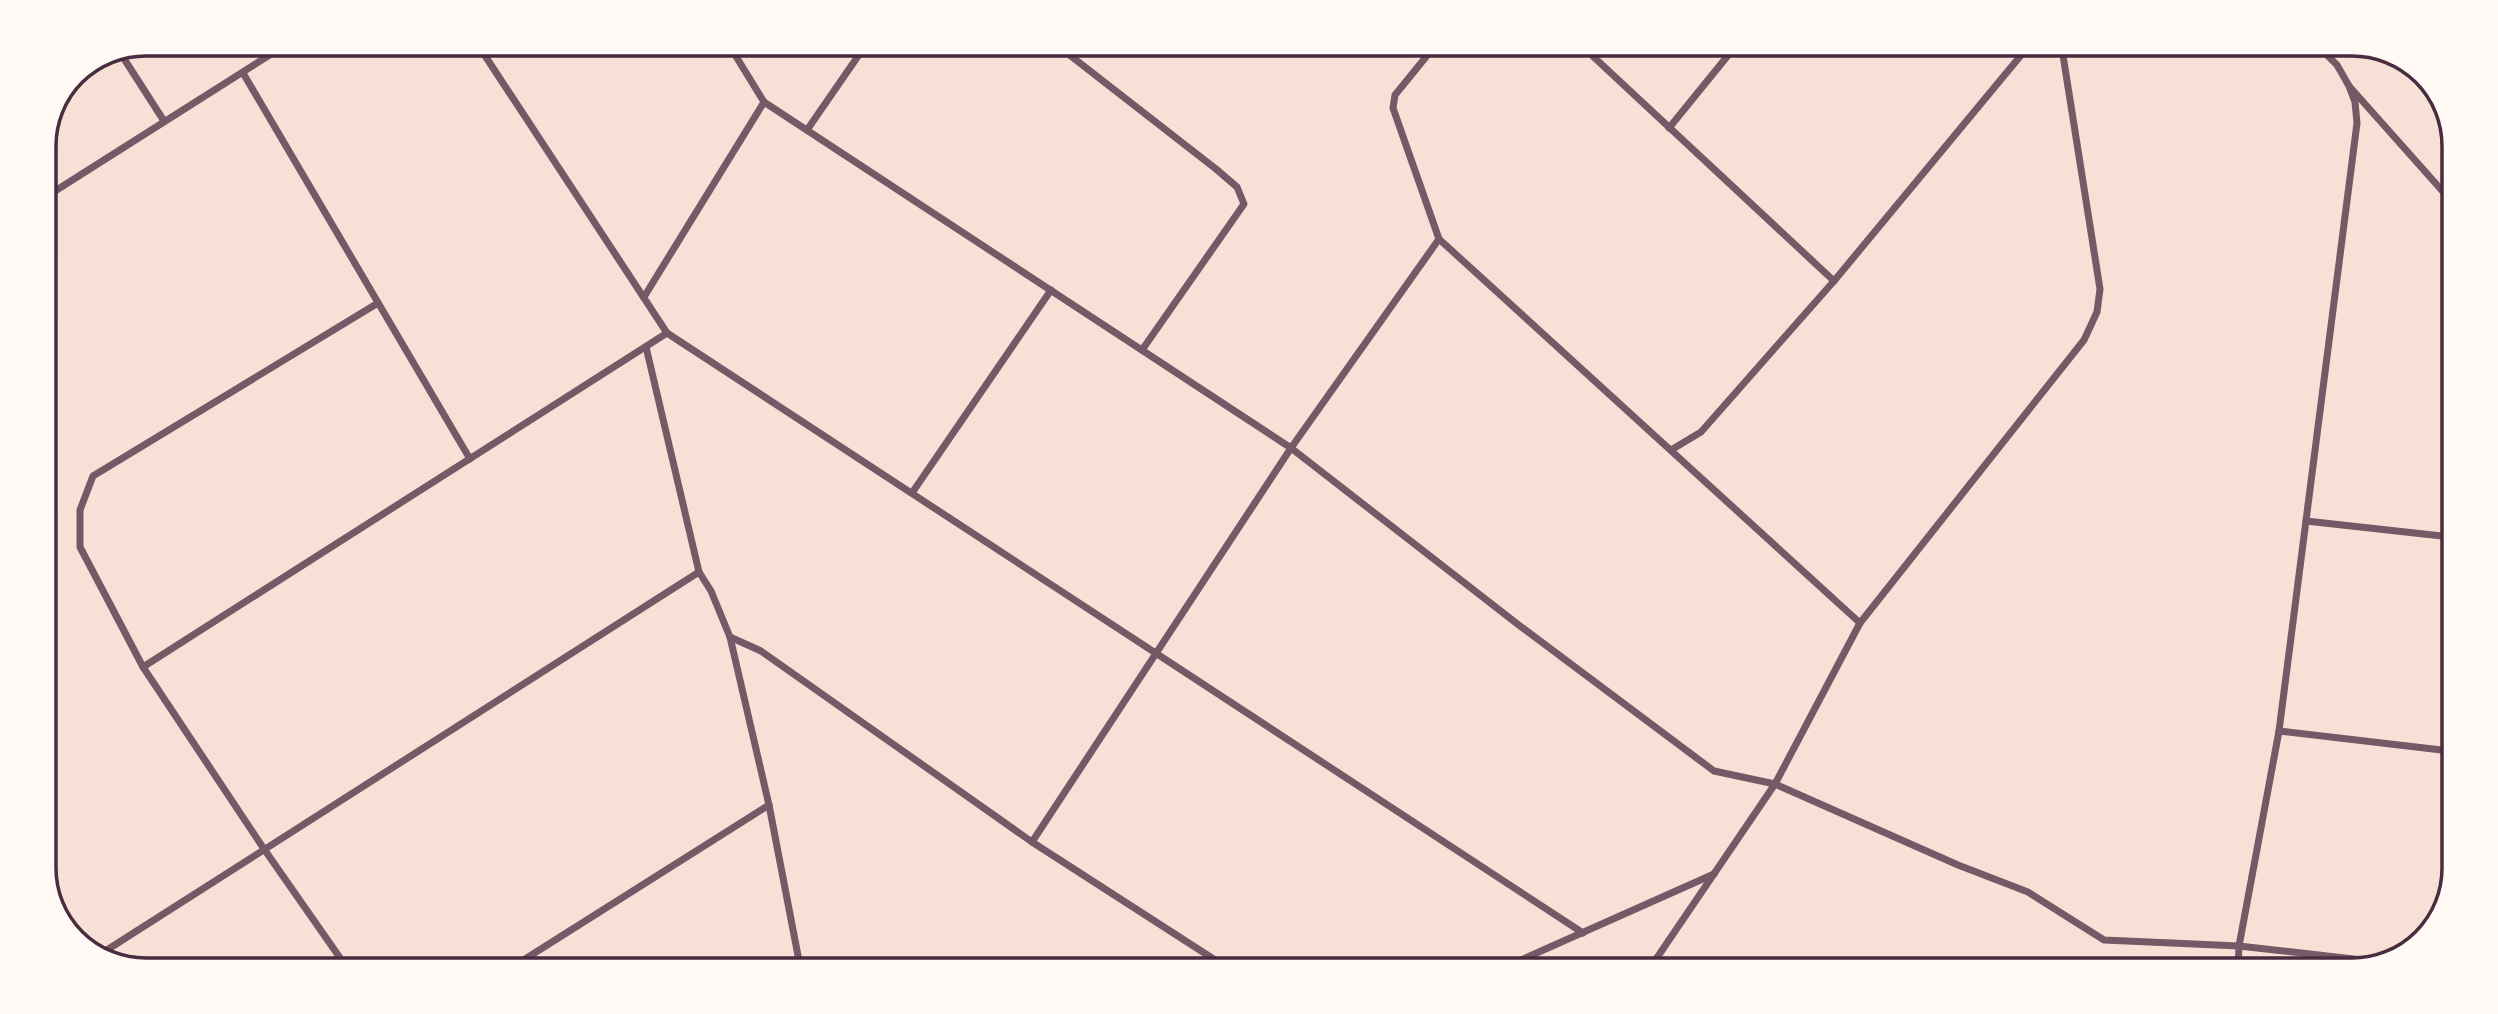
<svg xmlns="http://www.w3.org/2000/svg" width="2498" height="1014" viewBox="0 0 2498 1014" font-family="'Exo 2',sans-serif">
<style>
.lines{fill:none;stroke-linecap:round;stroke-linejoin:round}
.minor{stroke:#755966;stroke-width:7}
.rim{fill:none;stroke:#4a2c40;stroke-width:3.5}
</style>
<rect width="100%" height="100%" fill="#f7e1d7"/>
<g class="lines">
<g class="minor">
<polyline points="478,45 667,333 1583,933"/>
<polyline points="729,45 764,102 1291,448 1520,626 1714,771 1775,784 1958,865 2028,892 2104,940 2239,946 2238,970"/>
<polyline points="1058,46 1216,169 1237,187 1244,204 1142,350"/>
<polyline points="1583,47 1834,281"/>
<polyline points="2321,49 2337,65 2349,86 2454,204"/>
<polyline points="121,54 164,121"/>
<polyline points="243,73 470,459"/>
<polyline points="2349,86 2355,102 2357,123 2279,731 2239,946 2380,962"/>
<polyline points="1669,128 1734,48"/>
<polyline points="807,130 865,46"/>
<polyline points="44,198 287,44"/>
<polyline points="1439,239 1860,623 1775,784 1650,968"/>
<polyline points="644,297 764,102"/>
<polyline points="646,347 699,572 711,591 730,637 761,651 1032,842 1226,967"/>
<polyline points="1671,450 1701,432 1834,281 2027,48"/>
<polyline points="912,493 1051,290"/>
<polyline points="2306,521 2451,537"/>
<polyline points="1860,623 2084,340 2097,312 2100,289 2062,49"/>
<polyline points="730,637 769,805 800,966"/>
<polyline points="143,667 667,333"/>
<polyline points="2279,731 2450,751"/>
<polyline points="1032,842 1291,448 1439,239 1393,108 1395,95 1434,47"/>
<polyline points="99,955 699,572"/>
<polyline points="1656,960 1668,969"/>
<polyline points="345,965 264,849 143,667 80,547 80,510 93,476 378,303"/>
<polyline points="514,966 769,805"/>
<polyline points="1503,968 1714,874"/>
</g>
</g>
<path d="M0 0H2498V1014H0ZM146 56H2352A90 90 0 0 1 2442 146V868A90 90 0 0 1 2352 958H146A90 90 0 0 1 56 868V146A90 90 0 0 1 146 56Z" fill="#fffaf5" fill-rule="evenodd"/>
<path class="rim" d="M146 56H2352A90 90 0 0 1 2442 146V868A90 90 0 0 1 2352 958H146A90 90 0 0 1 56 868V146A90 90 0 0 1 146 56Z"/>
</svg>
